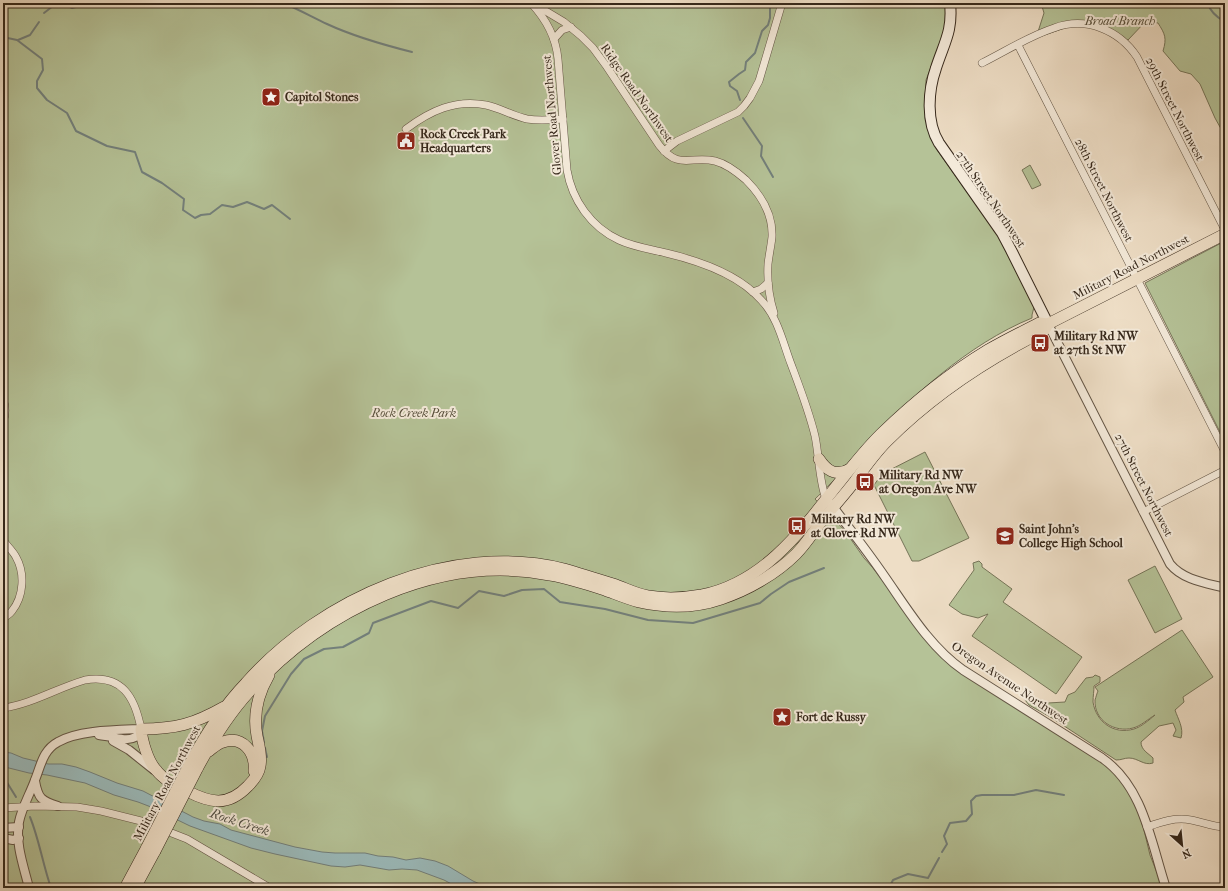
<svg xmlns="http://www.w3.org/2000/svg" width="1228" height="891" viewBox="0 0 1228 891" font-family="'IM FELL French Canon',serif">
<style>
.green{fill:#b5c297;stroke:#767559}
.water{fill:#9bbbbc;stroke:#73807c}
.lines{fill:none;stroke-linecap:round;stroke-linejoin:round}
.stream{stroke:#73807c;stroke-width:2}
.minor-casing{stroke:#645646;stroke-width:8}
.tertiary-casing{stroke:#645646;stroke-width:10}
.secondary-casing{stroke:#36281b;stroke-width:12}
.primary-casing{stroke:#36281b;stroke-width:12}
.minor{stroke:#f4eada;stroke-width:7}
.tertiary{stroke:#f4eada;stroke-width:8}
.secondary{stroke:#f4eada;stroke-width:10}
.primary{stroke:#eedec6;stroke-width:11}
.primary-bridge-casing{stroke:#36281b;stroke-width:12;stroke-linecap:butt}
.primary-bridge{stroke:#eedec6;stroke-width:11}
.labels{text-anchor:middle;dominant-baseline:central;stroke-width:4;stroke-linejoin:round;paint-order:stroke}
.park-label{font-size:12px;font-style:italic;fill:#564e3a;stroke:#f4eada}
.street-label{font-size:12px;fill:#36281b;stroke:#f4eada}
.poi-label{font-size:12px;font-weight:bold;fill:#36281b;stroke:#f4eada;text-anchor:start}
.water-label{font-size:13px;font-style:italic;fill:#4f4d43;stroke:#f4eada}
</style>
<rect width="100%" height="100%" fill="#eedec6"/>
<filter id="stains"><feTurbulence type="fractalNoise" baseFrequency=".005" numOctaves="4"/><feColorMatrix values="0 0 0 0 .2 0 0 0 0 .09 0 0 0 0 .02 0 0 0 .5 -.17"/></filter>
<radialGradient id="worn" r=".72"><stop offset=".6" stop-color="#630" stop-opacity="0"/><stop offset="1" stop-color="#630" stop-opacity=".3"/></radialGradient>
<g class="green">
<path d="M3 3H946L947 11 945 32 926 80 925 103 931 136 937 150 997 234 1034 307 1032 315V318C968 344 910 398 862 448 855 455 848 462 842 470 838 474 835 480 830 484 826 489 820 494 815 499L845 531 864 558 873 568 941 656 1090 752 1123 781 1137 809 1144 830 1150 855 1163 888H3Z"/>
<path d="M1041 3H1225V136L1215 118 1200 84 1191 74 1180 71 1163 51C1167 38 1165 34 1158 23L1146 21 1128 40H1127L1123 44 1105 32 1094 28 1073 25 1036 38 1044 13Z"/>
<polygon points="1030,165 1041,185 1032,189 1022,170"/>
<polygon points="1225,241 1225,442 1145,283"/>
<polygon points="925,452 969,538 919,561 912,561 874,485 882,474"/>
<polygon points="979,561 982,564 982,567 1012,589 1003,602 1082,657 1056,694 972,636 988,614 978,618 962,614 949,605 974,570 973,563"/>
<polygon points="1155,566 1182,619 1155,633 1128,580"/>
<path d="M1182 630 1213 677 1183 697 1184 702 1175 710C1178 719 1184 728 1181 738L1173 736 1176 730 1173 723 1159 726 1141 742C1141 750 1148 753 1153 758V763C1144 766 1138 758 1129 758 1124 758 1122 760 1116 760L1052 718 1029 705 1025 700 1026 697 1029 696 1048 703 1065 702 1068 695 1075 692 1086 678 1093 677 1095 675 1100 677V682L1094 686C1094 691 1093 696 1093 702 1096 722 1114 735 1134 729 1141 727 1149 720 1155 715 1148 719 1141 726 1133 728 1115 733 1094 721 1095 700 1096 697 1097 693 1098 691L1095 687Z"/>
</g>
<polygon class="water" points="3,752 11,753 23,758 48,764 62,764 76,767 90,772 117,783 143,791 193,817 204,821 220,824 231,830 295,847 322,852 335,853 365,853 378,856 393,857 406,860 420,858 435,861 448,866 473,881 489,888 459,888 444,880 417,870 402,869 389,870 360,865 345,867 331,866 275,854 251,848 190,826 151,807 138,802 114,795 85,783 47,775 29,773 5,767 3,767"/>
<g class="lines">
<g class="stream">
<path d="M283 3C298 9 312 17 327 24 355 37 384 45 412 52"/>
<path d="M1208 3C1210 12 1218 18 1225 22"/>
<polyline points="44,13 53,6 62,3 72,8 91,3"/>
<polyline points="3,37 17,40 42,59 43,70 37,81 37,88 47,100 67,113 76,131 107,146 135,152 142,172 162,183 184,199 183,210 195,218 201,215 210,214 222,205 233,207 247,202 264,209 272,205 290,219"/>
<polyline points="18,40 30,35 39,22"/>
<polyline points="740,100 737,91 730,86 729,82 739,74 745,70 746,62 755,53 762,31 768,25 770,18 770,7 773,3"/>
<polyline points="743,118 762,146 761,156 773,177"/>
<polyline points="264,742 262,731 265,716 291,674 304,659 324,649 343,647 369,633 373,623 431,601 458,608 479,591 504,596 522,590 544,589 560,602 605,609 648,620 693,623 760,603 771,594 789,582 824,568"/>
<polyline points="265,748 267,757"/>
<polyline points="3,776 16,797"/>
<path d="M30 817C39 839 43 865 51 888"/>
<polyline points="942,852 947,844 944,836 950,823 966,821 972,814 971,801 976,796 982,795 1014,795 1036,790 1064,795"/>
<polyline points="889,888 893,880 908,874 928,878 939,858"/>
</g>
<defs>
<g id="minor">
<path d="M531 3C546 19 556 37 558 59L567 170C572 200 591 227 619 240 634 247 650 249 666 253 700 261 739 274 762 301 778 318 783 343 791 364 800 388 809 411 815 436 819 455 819 481 826 499"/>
<path d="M534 4 564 22 581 36 593 48 607 67 659 145C679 171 691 155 715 161 727 164 737 172 746 180 762 196 773 214 772 237 771 246 769 255 768 264 767 281 769 297 774 313"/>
<polyline points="554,39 562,30 571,27"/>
<polyline points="1018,45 1225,452"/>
<path d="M982 63C1006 51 1029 36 1054 28 1086 16 1119 30 1137 57L1225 230"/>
<path d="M406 129C430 111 455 99 486 105 500 108 513 116 527 119 539 121 551 120 563 119"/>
<polyline points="664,151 677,141 738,112 744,106 750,98 759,81 782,3"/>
<polyline points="753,292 761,289 768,283"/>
<path d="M3 399C6 407 6 414 3 422"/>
<polyline points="1143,512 1225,470"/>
<path d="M3 540C7 546 13 551 16 557 25 573 24 596 12 611 10 614 6 616 3 619"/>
<path d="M3 708C32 704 57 688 85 680 122 674 135 697 141 729"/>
<polyline points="3,808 35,806 77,807 101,811 141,821 187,839 270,888"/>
<path d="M1147 827C1161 822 1175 817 1191 820 1203 822 1212 827 1225 827"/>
</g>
<g id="tertiary">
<path d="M1048 324 1170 564C1183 580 1206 583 1225 588"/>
<path d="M831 504C849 528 868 552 885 577 908 610 930 647 963 670L1102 758C1144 787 1151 843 1166 888"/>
<polyline points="113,741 129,750 154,770"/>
<path d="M35 781C38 798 41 801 58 806"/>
<polyline points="3,828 19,827"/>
<polyline points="3,838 13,840 19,838"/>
<path d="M29 888C24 867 15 844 19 822 22 807 30 794 35 780 41 765 43 750 58 742 78 730 118 730 141 729L138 736C128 741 122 739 112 737 108 736 104 736 99 735"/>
</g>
<path id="secondary" d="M950 3C953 31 944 43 936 68 928 91 926 122 939 143L1002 233 1011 250 1048 324"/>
<g id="primary">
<path d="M819 459C827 471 836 477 850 469"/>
<path d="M224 707C194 724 176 729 141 729 142 741 148 762 157 771 160 775 164 778 168 781 174 785 181 788 187 791 210 803 228 807 248 786 253 781 259 774 260 766 262 756 259 746 257 736 253 715 258 694 269 675"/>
<path d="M209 751C214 747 218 743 223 742 243 735 256 753 254 771"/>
<path d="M189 765C205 735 223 707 246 683 321 598 451 541 564 569 581 574 597 579 613 584 625 588 636 594 648 596 665 599 685 598 702 595 786 578 825 489 881 434 913 403 950 373 988 350 1005 340 1022 332 1039 323L1048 324"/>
<path d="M197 769C212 741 228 715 249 692 323 610 439 553 550 575 569 578 587 584 605 590 616 594 628 599 639 602 666 608 695 608 721 599 748 590 776 574 796 554 807 543 815 529 825 517 835 505 845 494 855 481 865 467 875 453 887 441 933 395 986 360 1044 331L1048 324 1225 234"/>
<polyline points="125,888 147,847"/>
<polyline points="135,888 155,851"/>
</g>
</defs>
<use href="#minor" class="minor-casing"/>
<use href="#tertiary" class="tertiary-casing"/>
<use href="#secondary" class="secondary-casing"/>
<use href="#primary" class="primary-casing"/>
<use href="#minor" class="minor"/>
<use href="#tertiary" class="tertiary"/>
<use href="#secondary" class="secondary"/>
<use href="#primary" class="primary"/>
<defs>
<g id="primary-bridge">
<polyline points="147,847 189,765"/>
<polyline points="155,851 197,769"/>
</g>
</defs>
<use href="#primary-bridge" class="primary-bridge-casing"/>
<use href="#primary-bridge" class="primary-bridge"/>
</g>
<defs>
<symbol id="sight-square" viewBox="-11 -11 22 22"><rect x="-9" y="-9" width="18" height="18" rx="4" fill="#8f2418" stroke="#f4eada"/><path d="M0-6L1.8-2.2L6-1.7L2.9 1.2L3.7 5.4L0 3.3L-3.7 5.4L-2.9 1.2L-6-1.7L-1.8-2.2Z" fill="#fff"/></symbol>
<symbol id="civic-square" viewBox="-11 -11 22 22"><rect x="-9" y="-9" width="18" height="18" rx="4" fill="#8f2418" stroke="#f4eada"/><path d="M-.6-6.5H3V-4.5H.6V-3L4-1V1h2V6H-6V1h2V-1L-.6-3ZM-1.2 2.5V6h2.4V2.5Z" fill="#fff"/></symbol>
<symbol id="bus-square" viewBox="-11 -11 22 22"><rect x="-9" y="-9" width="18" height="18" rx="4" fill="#8f2418" stroke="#f4eada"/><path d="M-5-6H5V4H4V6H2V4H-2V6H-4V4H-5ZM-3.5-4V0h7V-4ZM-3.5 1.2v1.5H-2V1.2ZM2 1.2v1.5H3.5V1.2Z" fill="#fff"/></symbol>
<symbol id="school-square" viewBox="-11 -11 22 22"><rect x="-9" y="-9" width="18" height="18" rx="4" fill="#8f2418" stroke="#f4eada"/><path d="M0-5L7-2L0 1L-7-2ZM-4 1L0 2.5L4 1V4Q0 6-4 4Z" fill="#fff"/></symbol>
</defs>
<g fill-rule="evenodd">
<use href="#sight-square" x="260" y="86" width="22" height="22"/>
<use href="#civic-square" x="395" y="130" width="22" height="22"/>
<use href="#bus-square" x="1029" y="332" width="22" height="22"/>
<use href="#bus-square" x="854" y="471" width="22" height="22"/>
<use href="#bus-square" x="786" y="515" width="22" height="22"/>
<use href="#school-square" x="994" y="525" width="22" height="22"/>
<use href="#sight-square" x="771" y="706" width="22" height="22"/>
</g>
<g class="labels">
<g class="park-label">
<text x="1120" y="21">Broad Branch</text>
<text x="414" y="413">Rock Creek Park</text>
</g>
<g class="street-label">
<text transform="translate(637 93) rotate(55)">Ridge Road Northwest</text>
<text transform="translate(1175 109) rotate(63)">29th Street Northwest</text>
<text transform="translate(552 115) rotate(-95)">Glover Road Northwest</text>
<text transform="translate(1104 190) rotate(63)">28th Street Northwest</text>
<text transform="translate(991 199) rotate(56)">27th Street Northwest</text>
<text transform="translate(1131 267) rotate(-27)">Military Road Northwest</text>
<text transform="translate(1144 485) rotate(63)">27th Street Northwest</text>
<text transform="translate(1010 683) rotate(34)">Oregon Avenue Northwest</text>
<text transform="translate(167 783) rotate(-62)">Military Road Northwest</text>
</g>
<g class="poi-label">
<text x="285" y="97">Capitol Stones</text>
<text x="420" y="134">Rock Creek Park<tspan x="420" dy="14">Headquarters</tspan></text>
<text x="1054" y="336">Military Rd NW<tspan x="1054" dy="14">at 27th St NW</tspan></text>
<text x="879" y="475">Military Rd NW<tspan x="879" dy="14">at Oregon Ave NW</tspan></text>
<text x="811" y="519">Military Rd NW<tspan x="811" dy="14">at Glover Rd NW</tspan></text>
<text x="1019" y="529">Saint John's<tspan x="1019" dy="14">College High School</tspan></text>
<text x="796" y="717">Fort de Russy</text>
</g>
<g class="water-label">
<text transform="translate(240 822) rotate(18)">Rock Creek</text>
</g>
</g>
<rect width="1228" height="891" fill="none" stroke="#eedec6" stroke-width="16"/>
<rect x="4" y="4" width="1220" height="883" fill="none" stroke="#36281b" stroke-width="2"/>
<rect x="8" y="8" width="1212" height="875" fill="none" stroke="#36281b"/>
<g transform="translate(1182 845) rotate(153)" stroke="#f4eada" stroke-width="3" paint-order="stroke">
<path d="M0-3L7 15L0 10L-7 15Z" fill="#36281b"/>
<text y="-6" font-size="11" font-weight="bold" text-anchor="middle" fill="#36281b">N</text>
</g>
<rect width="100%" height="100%" filter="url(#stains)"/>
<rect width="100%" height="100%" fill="url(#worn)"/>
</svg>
